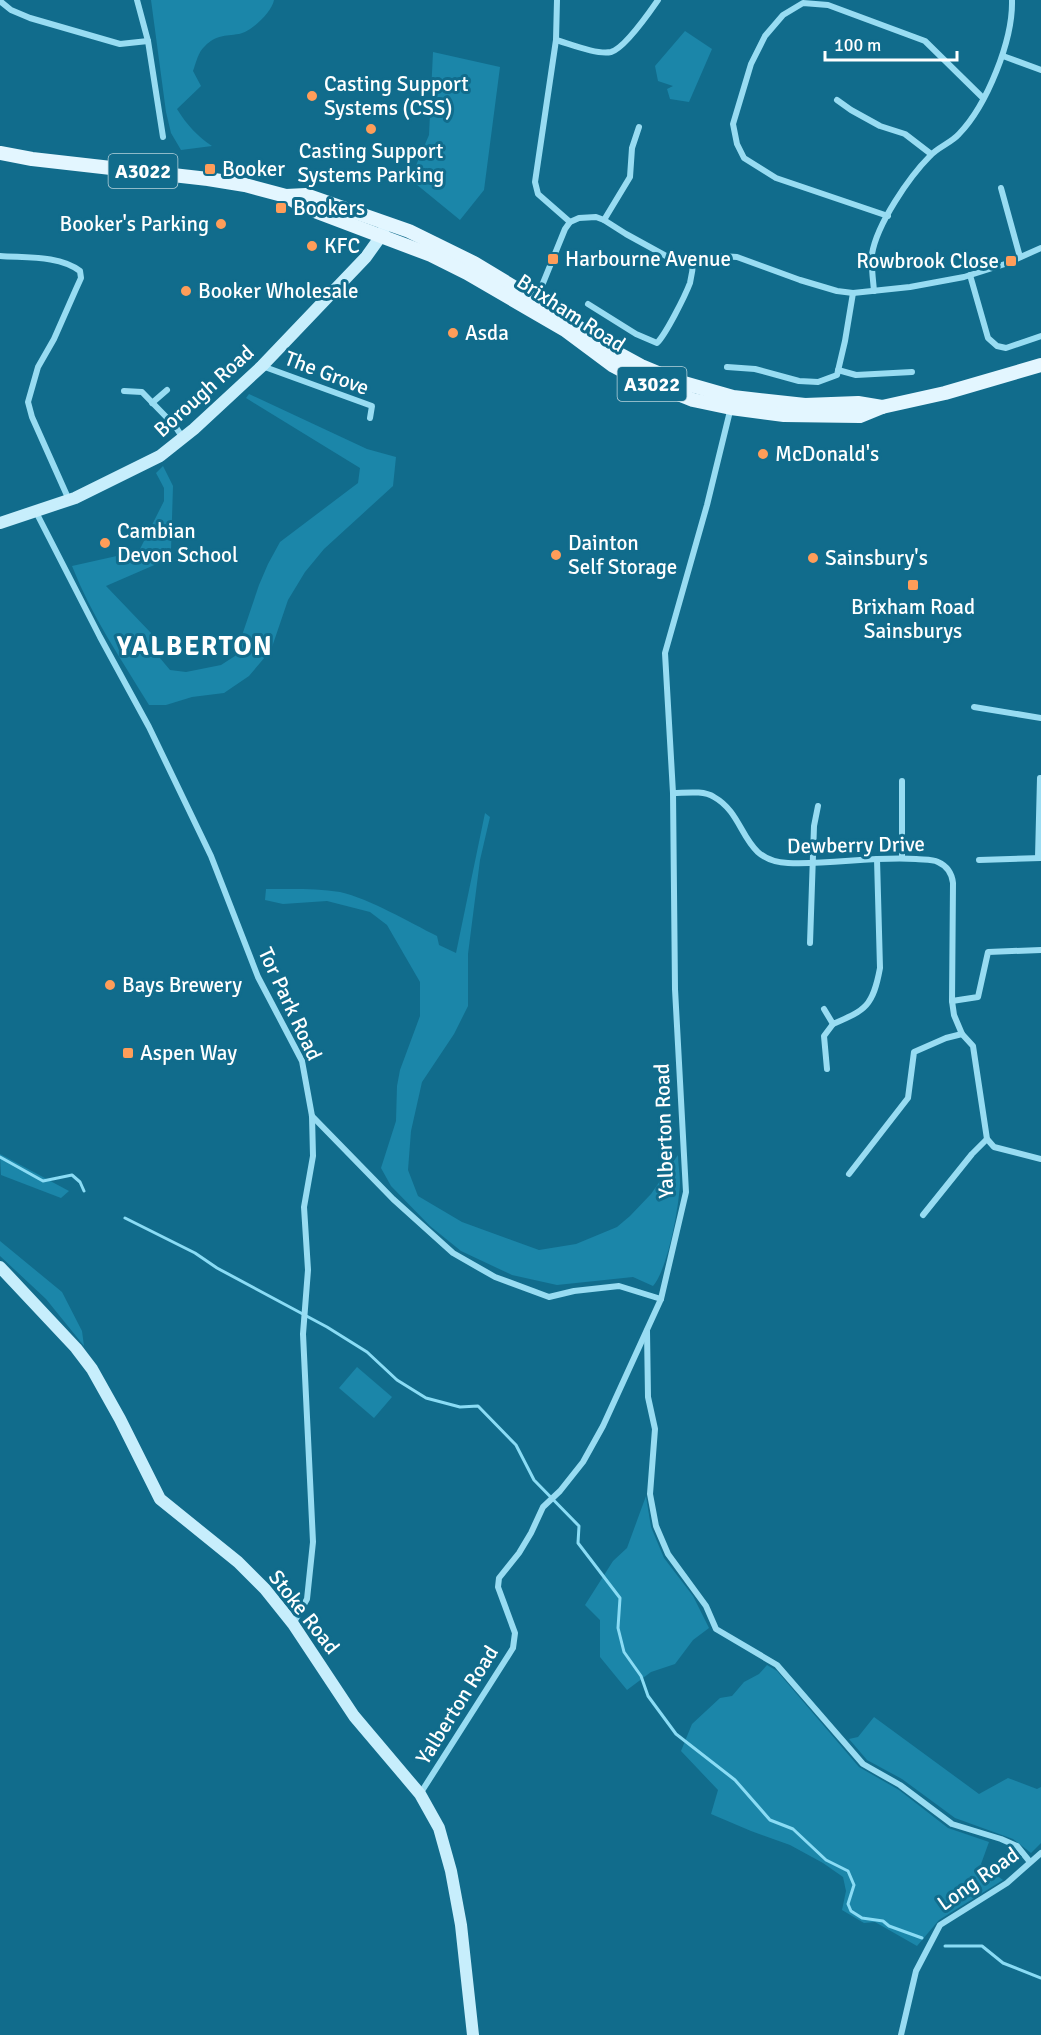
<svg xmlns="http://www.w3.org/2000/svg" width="1041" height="2035" viewBox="0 0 1041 2035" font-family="Signika,sans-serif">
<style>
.green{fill:#1b86a9}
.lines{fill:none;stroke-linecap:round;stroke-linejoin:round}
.stream{stroke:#8adcf5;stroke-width:3}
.street{stroke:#98dcf2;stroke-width:6}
.secondary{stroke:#c7eefc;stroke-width:12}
.primary{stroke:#e3f6ff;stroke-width:14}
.poi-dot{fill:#ff9d59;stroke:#116c8c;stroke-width:2}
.labels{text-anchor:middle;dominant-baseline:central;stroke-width:6;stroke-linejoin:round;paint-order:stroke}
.shield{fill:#116c8c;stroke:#b8d3dc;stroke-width:1.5}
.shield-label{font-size:20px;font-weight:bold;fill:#fff}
.poi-label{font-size:21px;fill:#fff;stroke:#116c8c;text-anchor:start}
.street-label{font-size:21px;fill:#fff;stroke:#116c8c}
.district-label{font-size:27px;font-weight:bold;letter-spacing:1.5px;fill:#fff;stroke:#116c8c}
</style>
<rect width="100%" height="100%" fill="#116c8c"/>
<g class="green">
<path d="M151 0H274C272 12 251 32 239 34 224 36 216 35 205 46 198 52 196 63 193 71L201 86 177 109C187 125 197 136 212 146L181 150 171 133 166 112Z"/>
<polygon points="685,31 712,49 689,102 670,99 667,89 673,86 658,81 655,66"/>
<polygon points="433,52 500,67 484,190 460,220 416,184 411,177 429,135"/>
<path d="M249 394 367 449 396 457 393 486 324 549 305 572 288 600 271 650 249 676 224 693 192 697 166 705H149C122 661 91 615 72 566L139 551 164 501V488L156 473 163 466 173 486 171 550 159 563 106 586 151 633 149 645 170 670 186 672 221 665 235 656 259 585 268 564 280 542 358 483 360 468 246 398Z"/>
<path d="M485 813 490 817 480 860 468 954V1006L454 1034 422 1082 411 1131 408 1170 418 1196 462 1222 539 1250 576 1244 617 1227 630 1216 651 1194 678 1155C678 1164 680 1174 680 1183 679 1207 668 1269 653 1286L633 1277 557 1285 512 1275 461 1251 430 1226 391 1186 381 1168 396 1121 397 1086 400 1070 420 1016V982L387 925 370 912 327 901 283 904 265 900 266 889C290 889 316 888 340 892 370 899 409 922 437 936L439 945 456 953Z"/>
<polygon points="0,1154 69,1191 61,1198 1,1175"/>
<polygon points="0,1241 62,1292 82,1331 84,1346 46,1299 0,1256"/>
<polygon points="357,1367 392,1397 374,1418 339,1388"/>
<polygon points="646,1496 651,1527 664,1558 693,1596 709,1628 693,1640 675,1664 651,1672 627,1690 600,1657 600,1620 585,1605 613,1561 627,1548"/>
<polygon points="767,1665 777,1671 859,1767 899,1790 948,1828 989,1842 981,1864 1003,1880 939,1920 917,1946 875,1922 864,1923 842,1910 846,1891 843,1877 823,1863 790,1845 751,1831 711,1814 718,1790 681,1751 692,1724 720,1698 732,1696 744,1682 759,1674"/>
<polygon points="874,1717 979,1794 1008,1778 1037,1789 1041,1787 1041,1843 1031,1853 1013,1839 955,1818 902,1779 867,1760 849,1739 858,1737"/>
</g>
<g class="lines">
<g class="stream">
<polyline points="0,1157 43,1181 72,1175 80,1182 84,1191"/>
<polyline points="125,1218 195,1253 217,1268 327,1327 367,1352 397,1380 426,1398 460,1407 478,1406 516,1445 534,1480 579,1526 578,1543 620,1598 618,1628 624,1652 641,1676 648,1696 676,1734 735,1780 770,1820 793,1829 826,1860 848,1871 854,1885 848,1904 851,1911 862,1918 883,1921 889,1926 922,1938"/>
<polyline points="945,1946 982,1946 1003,1963 1041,1978"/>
</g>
<g class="street">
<polyline points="137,0 148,41 163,137"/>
<polyline points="557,0 556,40 535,182 538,194 570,222"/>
<polyline points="0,1 11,10 30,18 120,44 148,41"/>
<path d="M556 40C570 44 597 55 611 52 625 48 649 13 658 0"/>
<polyline points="1003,56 1041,70"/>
<polyline points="837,100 851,110 880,126 905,134 931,154"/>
<polyline points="1001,188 1020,257"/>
<polyline points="888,216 776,178 744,158 737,144 733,124 751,64 765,36 783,15 803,3 828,5 925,41 983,98"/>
<polyline points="604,220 630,177 632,148 639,127"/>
<path d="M0 256C25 258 59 255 80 271L81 278 76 289 54 339 38 367 28 402 32 417 69 500"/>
<polyline points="970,275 988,338 997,346 1006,348 1041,336"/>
<path d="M874 291C873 279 871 265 872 254 877 224 909 177 930 156 938 147 951 143 959 134 987 105 1013 40 1012 0"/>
<polyline points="534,300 541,288 565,229 570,222 579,218 596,217 604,220 626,234 666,256 693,259 721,256 737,257 800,280 837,291 853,293 910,287 964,277 1005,264 1041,248"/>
<path d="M588 304 636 334 657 343C666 334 685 296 690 283 692 275 693 267 693 259"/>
<polyline points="262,366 372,406 370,418"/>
<polyline points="727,367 755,369 799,381 818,382 837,375 845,341 853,293"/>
<polyline points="838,370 856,375 912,372"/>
<polyline points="124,391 142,392 175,426 183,438"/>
<polyline points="152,403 167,390"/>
<polyline points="36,512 100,637 149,727 211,856 258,977 302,1061 312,1116 313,1156 304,1207 308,1270 303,1334 313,1542 307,1599 293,1624"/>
<polyline points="974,707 1041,718"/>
<polyline points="902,781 902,858"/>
<path d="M673 793C685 793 703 790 714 797 748 816 740 861 788 863 831 865 873 856 916 859 922 860 932 859 938 862 947 866 952 874 953 883L952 1001 954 1015 962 1034 973 1046 987 1139 994 1147 1041 1159"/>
<polyline points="1038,857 1040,778"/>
<polyline points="979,860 1041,858"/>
<polyline points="810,943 814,826 818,806"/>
<polyline points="952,1001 978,997 988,952 1041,950"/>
<path d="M824 1009 833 1024C866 1010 873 1006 880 968L877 859"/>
<polyline points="827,1069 824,1036 833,1024"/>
<polyline points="312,1116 393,1199 453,1253 495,1277 549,1297 574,1291 619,1286 661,1299"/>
<polyline points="849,1174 908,1098 914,1052 946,1038 962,1034"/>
<polyline points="923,1215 972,1154 987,1139"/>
<polyline points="647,1331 648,1397 655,1429 650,1494 656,1526 668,1554 706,1606 716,1629 777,1665 863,1764 900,1785 952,1824 1001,1839 1017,1846 1030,1862"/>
<polyline points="420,1794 513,1648 515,1633 498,1587 499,1578 519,1553 531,1533 543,1507 560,1491 583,1462 603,1426 661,1299 686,1192 675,989 673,793 665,653 707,505 731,407"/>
<polyline points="901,2035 916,1971 940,1925 1007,1883 1041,1853"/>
</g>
<g class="secondary">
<polyline points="0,523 75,498 160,456 194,429 262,366 366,257 381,236 384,229"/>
<polyline points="0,1267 76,1348 92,1369 120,1419 160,1499 238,1562 265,1589 293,1624 354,1716 420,1794 439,1828 451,1871 461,1925 473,2035"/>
</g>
<g class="primary">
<polyline points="0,153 32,159 208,179 245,185 286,196 306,195 409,231 474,263 560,315 619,354 641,366 677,381 733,397 805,405 858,403 882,407"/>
<polyline points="286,196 304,207 431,255 467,273 565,330 612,365 631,375 693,400 731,408 784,415 860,416 882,407 945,393 1041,365"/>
</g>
</g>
<g class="poi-dot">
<circle cx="312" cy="96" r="6"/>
<circle cx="371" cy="129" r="6"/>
<rect x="204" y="163" width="12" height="12" rx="3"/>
<rect x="275" y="202" width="12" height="12" rx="3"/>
<circle cx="221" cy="224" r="6"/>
<circle cx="312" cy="246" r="6"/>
<rect x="547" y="253" width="12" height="12" rx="3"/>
<rect x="1005" y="255" width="12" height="12" rx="3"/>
<circle cx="186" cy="291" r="6"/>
<circle cx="453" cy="333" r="6"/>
<circle cx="763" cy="454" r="6"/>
<circle cx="105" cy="543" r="6"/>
<circle cx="556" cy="555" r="6"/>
<circle cx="813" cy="558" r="6"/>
<rect x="907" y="579" width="12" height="12" rx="3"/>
<circle cx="110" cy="985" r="6"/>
<rect x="122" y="1047" width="12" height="12" rx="3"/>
</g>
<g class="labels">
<g class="shield">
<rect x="108.5" y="154" width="69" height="34" rx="4.5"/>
<rect x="617.5" y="367" width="69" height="34" rx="4.5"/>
</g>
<g class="shield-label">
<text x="143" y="171">A3022</text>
<text x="652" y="384">A3022</text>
</g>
<g class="poi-label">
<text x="324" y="84">Casting Support<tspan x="324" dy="24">Systems (CSS)</tspan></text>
<text x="371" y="151" text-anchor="middle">Casting Support<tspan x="371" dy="24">Systems Parking</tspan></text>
<text x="222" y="169">Booker</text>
<text x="293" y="208">Bookers</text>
<text x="209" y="224" text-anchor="end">Booker's Parking</text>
<text x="324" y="246">KFC</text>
<text x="565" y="259">Harbourne Avenue</text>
<text x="999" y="261" text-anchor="end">Rowbrook Close</text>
<text x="198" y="291">Booker Wholesale</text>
<text x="465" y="333">Asda</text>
<text x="775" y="454">McDonald's</text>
<text x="117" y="531">Cambian<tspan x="117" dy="24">Devon School</tspan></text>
<text x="568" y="543">Dainton<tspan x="568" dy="24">Self Storage</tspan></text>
<text x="825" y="558">Sainsbury's</text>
<text x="913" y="607" text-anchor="middle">Brixham Road<tspan x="913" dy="24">Sainsburys</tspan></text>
<text x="122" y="985">Bays Brewery</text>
<text x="140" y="1053">Aspen Way</text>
</g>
<g class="street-label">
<text transform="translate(571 313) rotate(33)">Brixham Road</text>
<text transform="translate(327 373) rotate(21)">The Grove</text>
<text transform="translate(204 391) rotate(-42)">Borough Road</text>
<text transform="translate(856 845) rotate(-1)">Dewberry Drive</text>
<text transform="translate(290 1004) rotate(65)">Tor Park Road</text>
<text transform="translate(664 1131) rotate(-92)">Yalberton Road</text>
<text transform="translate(304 1612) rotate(52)">Stoke Road</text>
<text transform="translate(457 1705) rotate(-58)">Yalberton Road</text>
<text transform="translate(978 1879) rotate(-35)">Long Road</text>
</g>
<g class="district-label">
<text x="195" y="646">YALBERTON</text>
</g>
</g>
<path d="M825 51v9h132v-9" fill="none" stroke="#ffffff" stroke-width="3"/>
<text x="834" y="51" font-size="18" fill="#ffffff" stroke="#116c8c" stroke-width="4.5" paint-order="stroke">100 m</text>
</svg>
